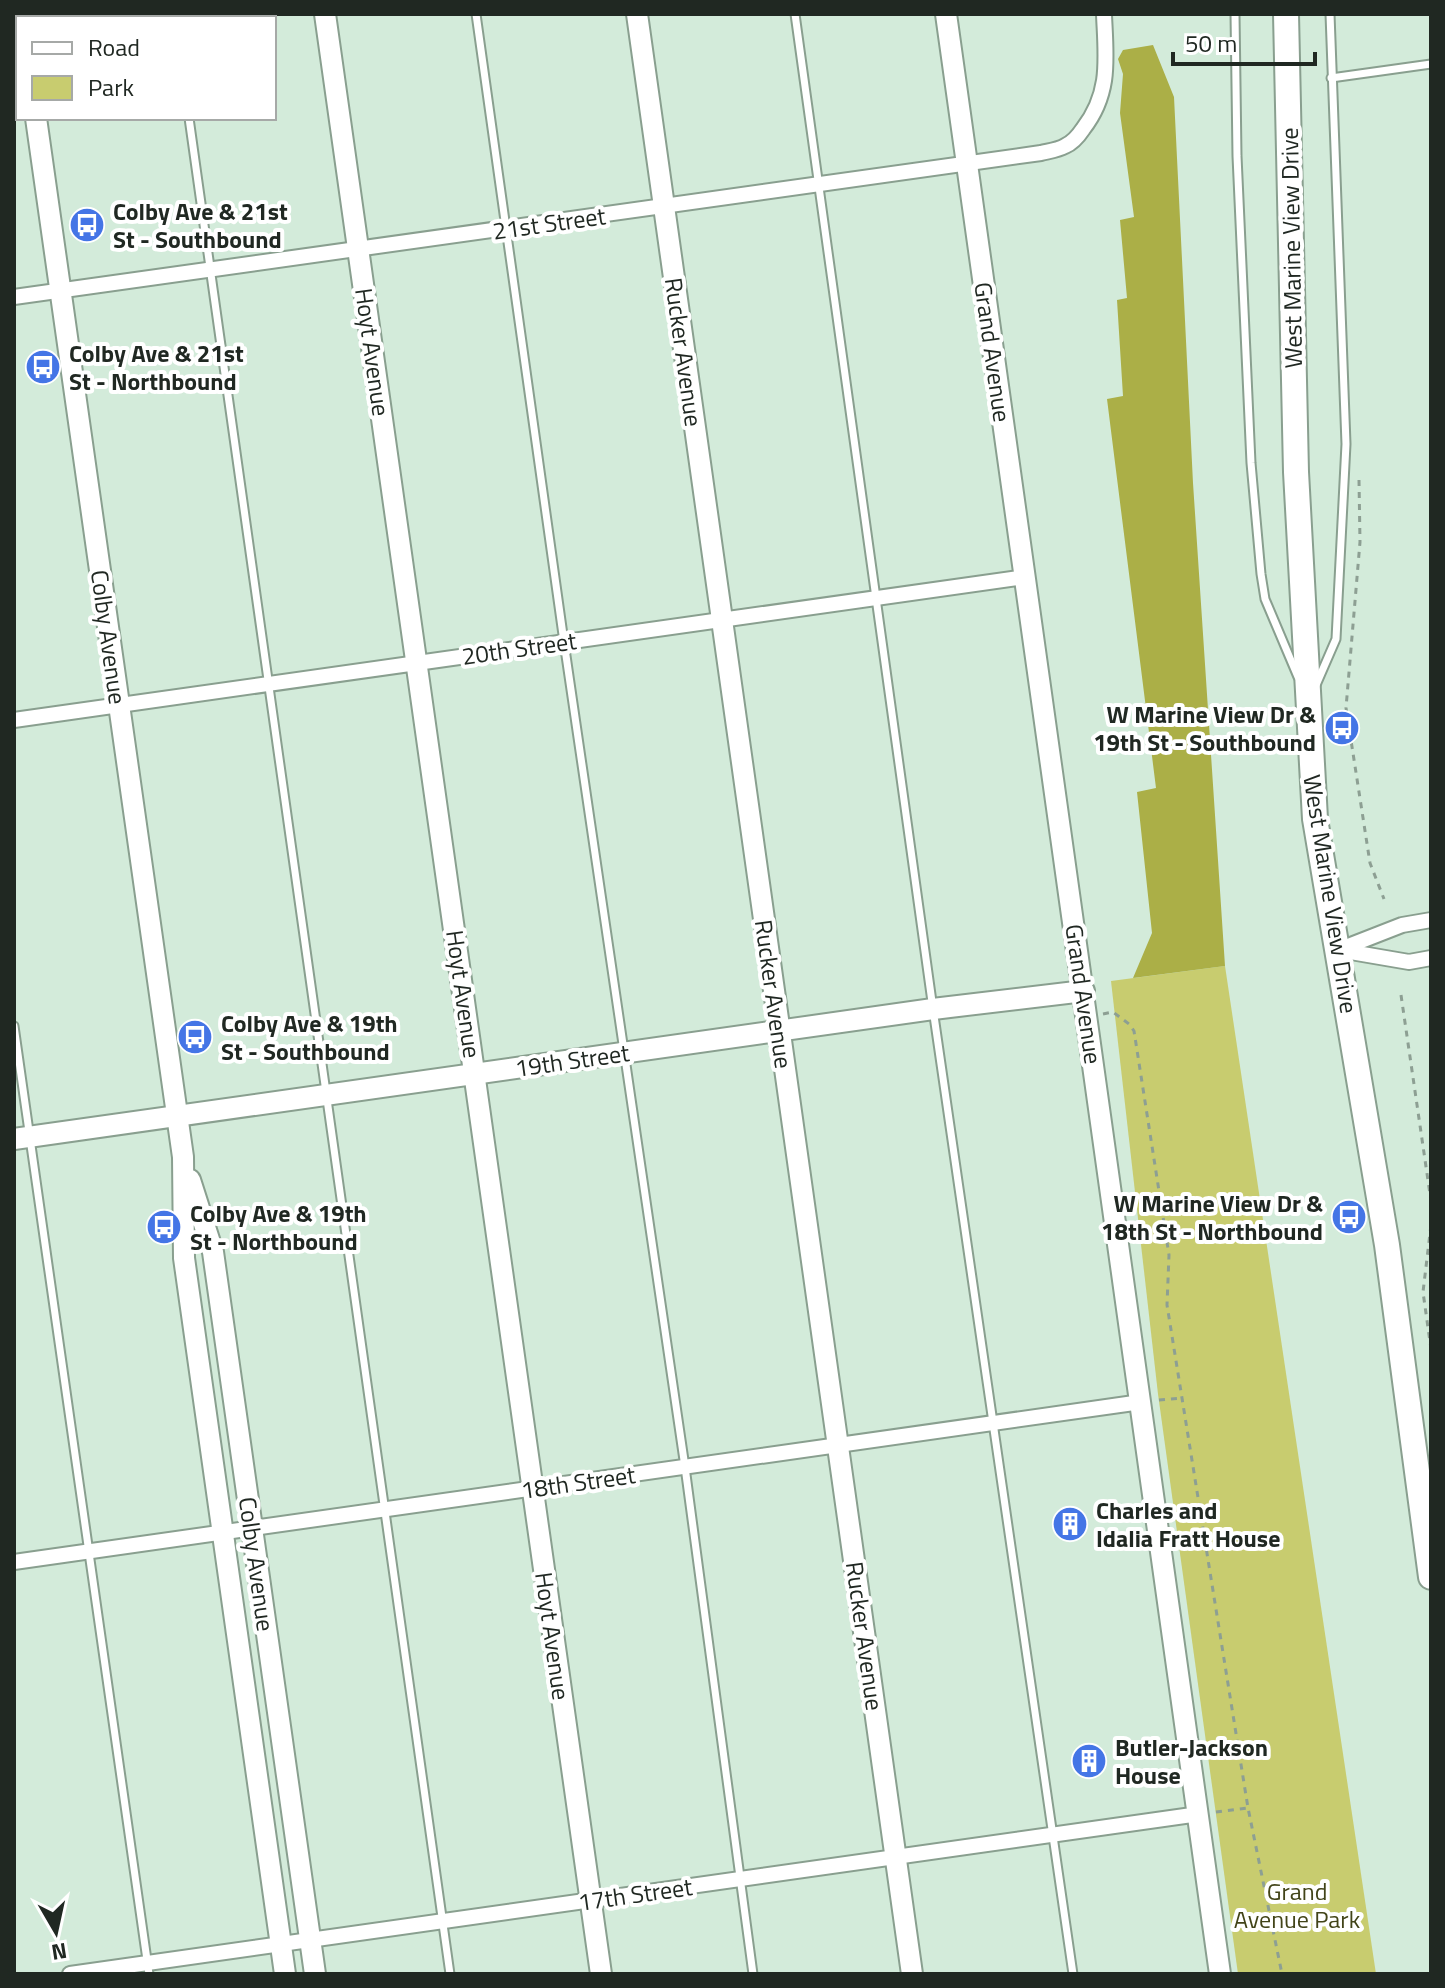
<svg xmlns="http://www.w3.org/2000/svg" width="1445" height="1988" viewBox="0 0 1445 1988" font-family="'Titillium Web',sans-serif">
<style>
.green{fill:#c8cc6f}
.forest{fill:#abaf47}
.lines{fill:none;stroke-linecap:round;stroke-linejoin:round}
.lane-casing{stroke:#899f8f;stroke-width:11}
.street-casing{stroke:#899f8f;stroke-width:18}
.secondary-casing{stroke:#899f8f;stroke-width:24}
.primary-casing{stroke:#899f8f;stroke-width:28}
.path{stroke:#8d9f93;stroke-width:3;stroke-dasharray:6 6;stroke-linecap:butt}
.lane{stroke:#fff;stroke-width:7}
.street{stroke:#fff;stroke-width:14}
.secondary{stroke:#fff;stroke-width:20}
.primary{stroke:#fff;stroke-width:24}
.labels{text-anchor:middle;dominant-baseline:central;stroke-width:8;stroke-linejoin:round;paint-order:stroke}
.poi-label{font-size:24px;font-weight:bold;fill:#202822;stroke:#fff;text-anchor:start}
.street-label{font-size:24px;fill:#202822;stroke:#fff}
.park-label{font-size:24px;fill:#424419;stroke:#fff}
</style>
<rect width="100%" height="100%" fill="#d3ebda"/>
<polygon class="green" points="1225,966 1376,1974 1238,1974 1158,1394 1111,981"/>
<polygon class="forest" points="1153,45 1174,97 1193,483 1225,966 1133,978 1152,933 1137,792 1156,788 1107,399 1123,396 1117,300 1127,298 1120,220 1134,217 1120,113 1123,74 1118,59 1123,50"/>
<g class="lines">
<defs>
<g id="lane">
<polyline points="175,14 176,18"/>
<polyline points="476,14 564,642 685,1467 753,1974"/>
<polyline points="795,14 933,1009 1073,1974"/>
<polyline points="1235,14 1237,156 1251,463 1261,574 1265,599 1298,677"/>
<polyline points="1331,78 1431,64"/>
<polyline points="189,118 450,1974"/>
<polyline points="1316,685 1336,639 1346,444 1330,14"/>
<polyline points="14,1026 149,1974"/>
</g>
<g id="street">
<path d="M14 297 1041 153C1049 151 1058 150 1065 146 1072 143 1079 135 1083 129 1111 93 1106 59 1104 15"/>
<polyline points="14,720 1025,577"/>
<polyline points="1338,950 1402,925 1431,920"/>
<polyline points="1339,950 1409,962 1431,958"/>
<polyline points="14,1562 1141,1402"/>
<polyline points="70,1974 1199,1814"/>
</g>
<g id="secondary">
<polyline points="21,14 22,18"/>
<polyline points="325,14 601,1974"/>
<polyline points="637,14 912,1974"/>
<polyline points="946,14 1220,1974"/>
<polyline points="36,118 183,1157 184,1258 285,1974"/>
<polyline points="14,1139 933,1009 1084,991"/>
<polyline points="190,1180 213,1252 315,1974"/>
</g>
<polyline id="primary" points="1286,14 1296,472 1315,819 1387,1245 1431,1577"/>
</defs>
<use href="#lane" class="lane-casing"/>
<use href="#street" class="street-casing"/>
<use href="#secondary" class="secondary-casing"/>
<use href="#primary" class="primary-casing"/>
<g class="path">
<polyline points="1359,480 1360,542 1346,708 1370,863 1384,899"/>
<polyline points="1401,995 1431,1201"/>
<polyline points="1103,1014 1113,1012 1129,1024 1134,1031 1169,1255 1167,1305 1248,1808 1282,1974"/>
<polyline points="1431,1225 1423,1292 1431,1349"/>
<polyline points="1159,1400 1183,1398"/>
<polyline points="1216,1812 1248,1808"/>
</g>
<use href="#lane" class="lane"/>
<use href="#street" class="street"/>
<use href="#secondary" class="secondary"/>
<use href="#primary" class="primary"/>
</g>
<defs>
<symbol id="bus-disc" viewBox="-11 -11 22 22"><circle r="9.5" fill="#4475e6" stroke="#fff"/><path d="M-5-6H5V4H4V6H2V4H-2V6H-4V4H-5ZM-3.5-4V0h7V-4ZM-3.5 1.2v1.5H-2V1.2ZM2 1.2v1.5H3.5V1.2Z" fill="#fff"/></symbol>
<symbol id="building-disc" viewBox="-11 -11 22 22"><circle r="9.5" fill="#4475e6" stroke="#fff"/><path d="M-4-6H4V6H1V3H-1V6H-4ZM-2.5-4.3h1.7v1.8h-1.7ZM.8-4.3h1.7v1.8H.8ZM-2.5-1h1.7V.8h-1.7ZM.8-1h1.7V.8H.8Z" fill="#fff"/></symbol>
</defs>
<g fill-rule="evenodd">
<use href="#bus-disc" x="67" y="205" width="40" height="40"/>
<use href="#bus-disc" x="23" y="347" width="40" height="40"/>
<use href="#bus-disc" x="1322" y="708" width="40" height="40"/>
<use href="#bus-disc" x="175" y="1017" width="40" height="40"/>
<use href="#bus-disc" x="1329" y="1197" width="40" height="40"/>
<use href="#bus-disc" x="144" y="1207" width="40" height="40"/>
<use href="#building-disc" x="1050" y="1504" width="40" height="40"/>
<use href="#building-disc" x="1069" y="1741" width="40" height="40"/>
</g>
<g class="labels">
<g class="poi-label">
<text x="113" y="211">Colby Ave &amp; 21st<tspan x="113" dy="28">St - Southbound</tspan></text>
<text x="69" y="353">Colby Ave &amp; 21st<tspan x="69" dy="28">St - Northbound</tspan></text>
<text x="1316" y="714" text-anchor="end">W Marine View Dr &amp;<tspan x="1316" dy="28">19th St - Southbound</tspan></text>
<text x="221" y="1023">Colby Ave &amp; 19th<tspan x="221" dy="28">St - Southbound</tspan></text>
<text x="1323" y="1203" text-anchor="end">W Marine View Dr &amp;<tspan x="1323" dy="28">18th St - Northbound</tspan></text>
<text x="190" y="1213">Colby Ave &amp; 19th<tspan x="190" dy="28">St - Northbound</tspan></text>
<text x="1096" y="1510">Charles and<tspan x="1096" dy="28">Idalia Fratt House</tspan></text>
<text x="1115" y="1747">Butler-Jackson<tspan x="1115" dy="28">House</tspan></text>
</g>
<g class="street-label">
<text transform="translate(549 223) rotate(-8)">21st Street</text>
<text transform="translate(1291 248) rotate(-91)">West Marine View Drive</text>
<text transform="translate(373 352) rotate(82)">Hoyt Avenue</text>
<text transform="translate(684 352) rotate(82)">Rucker Avenue</text>
<text transform="translate(993 352) rotate(82)">Grand Avenue</text>
<text transform="translate(109 637) rotate(82)">Colby Avenue</text>
<text transform="translate(519 648) rotate(-8)">20th Street</text>
<text transform="translate(1331 894) rotate(81)">West Marine View Drive</text>
<text transform="translate(464 994) rotate(82)">Hoyt Avenue</text>
<text transform="translate(774 994) rotate(82)">Rucker Avenue</text>
<text transform="translate(1084 994) rotate(82)">Grand Avenue</text>
<text transform="translate(572 1060) rotate(-8)">19th Street</text>
<text transform="translate(578 1482) rotate(-8)">18th Street</text>
<text transform="translate(257 1564) rotate(82)">Colby Avenue</text>
<text transform="translate(553 1636) rotate(82)">Hoyt Avenue</text>
<text transform="translate(865 1636) rotate(82)">Rucker Avenue</text>
<text transform="translate(635 1894) rotate(-8)">17th Street</text>
</g>
<g class="park-label">
<text x="1297" y="1891">Grand<tspan x="1297" dy="28">Avenue Park</tspan></text>
</g>
</g>
<rect width="1445" height="1988" fill="none" stroke="#202822" stroke-width="32"/>
<rect x="16" y="16" width="260" height="104" fill="#ffffff" stroke="#a6a9a7" stroke-width="2"/>
<rect x="32" y="42" width="40" height="12" fill="#ffffff" stroke="#a6a9a7" stroke-width="2"/>
<text x="88" y="56" font-size="24" fill="#202822">Road</text>
<rect x="32" y="76" width="40" height="24" fill="#c8cc6f" stroke="#a6a9a7" stroke-width="2"/>
<text x="88" y="96" font-size="24" fill="#202822">Park</text>
<g transform="translate(56 1932) rotate(171)" stroke="#ffffff" stroke-width="6" paint-order="stroke">
<path d="M0-6L14 30L0 20L-14 30Z" fill="#202822"/>
<text y="-12" font-size="22" font-weight="bold" text-anchor="middle" fill="#202822">N</text>
</g>
<path d="M1173 52v12h142v-12" fill="none" stroke="#202822" stroke-width="4"/>
<text x="1185" y="52" font-size="24" fill="#202822" stroke="#ffffff" stroke-width="6" paint-order="stroke">50 m</text>
</svg>
